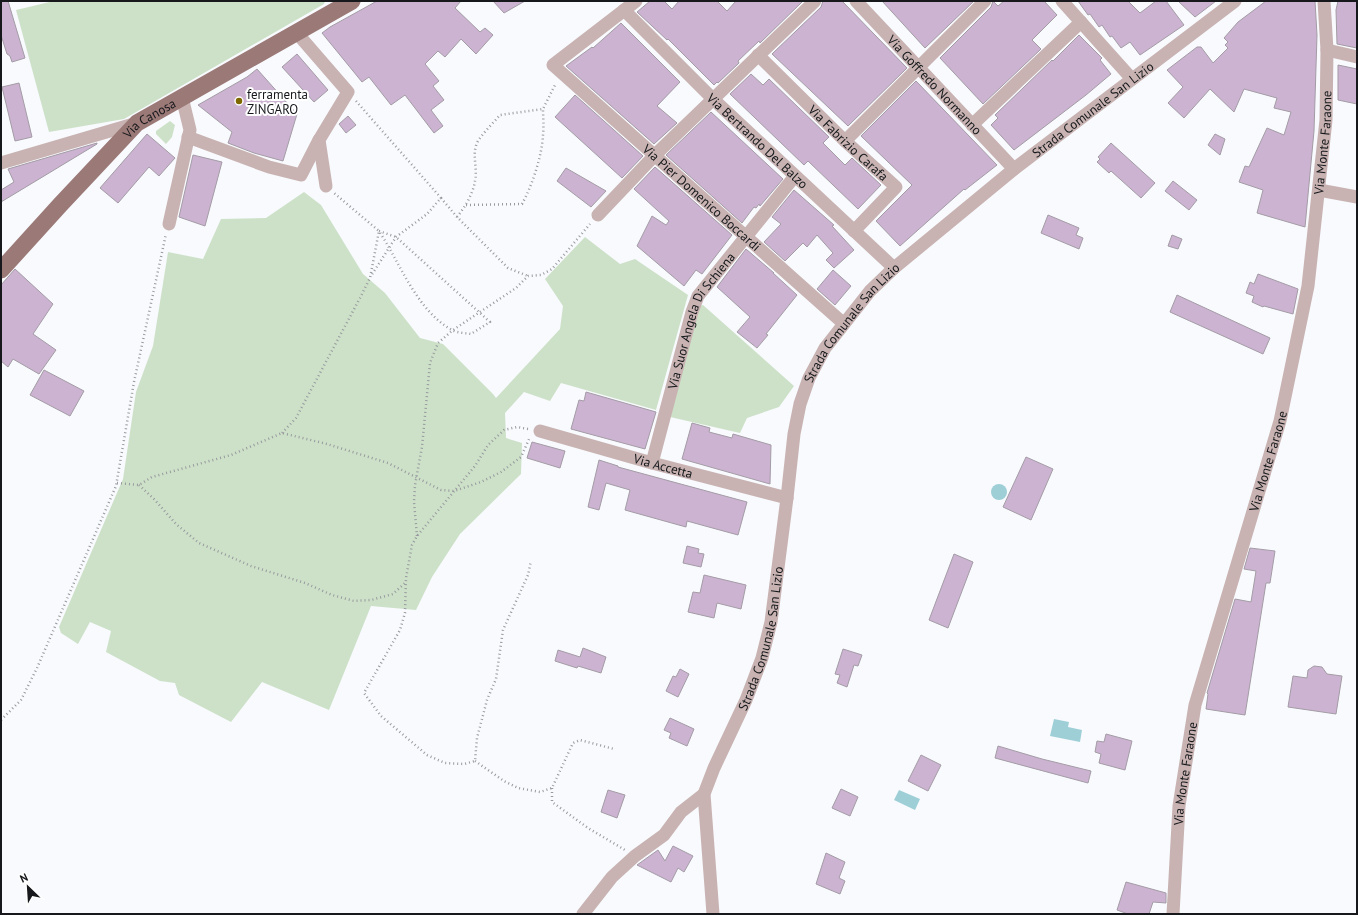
<svg xmlns="http://www.w3.org/2000/svg" width="1358" height="915" viewBox="0 0 1358 915" font-family="'PT Sans',sans-serif">
<style>
.green{fill:#cde1c8}
.water{fill:#9ecfd6}
.building{fill:#cdb3d2;stroke:#a39ca5}
.lines{fill:none;stroke-linecap:round;stroke-linejoin:round}
.path{stroke:#989a9e;stroke-width:2.5;stroke-dasharray:1 3;stroke-linecap:butt}
.minor{stroke:#c8b3b2;stroke-width:13}
.major{stroke:#9b7977;stroke-width:17}
.poi-dot{fill:#7e6800;stroke:#fff;stroke-width:1.5}
.labels{text-anchor:middle;dominant-baseline:central;stroke-width:4;stroke-linejoin:round;paint-order:stroke}
.street-label{font-size:13px;fill:#16181c;stroke:#fff}
.poi-label{font-size:13px;fill:#16181c;stroke:#fff;text-anchor:start}
</style>
<rect width="100%" height="100%" fill="#f8fafe"/>
<g class="green">
<polygon points="54,1 325,1 324,4 124,119 49,132 16,10"/>
<polygon points="170,121 175,125 172,137 166,144 156,134 156,131"/>
<polygon points="304,192 321,205 363,274 385,293 420,338 443,344 493,394 496,398 560,329 563,306 545,279 585,237 620,264 635,259 688,295 656,410 561,383 550,401 524,392 505,413 506,438 522,443 521,474 460,534 432,577 416,610 371,606 329,710 262,682 231,722 179,695 175,683 160,681 106,652 111,631 90,622 78,644 61,633 59,627 123,479 136,392 153,346 168,252 203,259 221,219 266,218"/>
<polygon points="703,305 794,386 779,407 747,418 740,433 670,417 700,306"/>
</g>
<g class="water">
<circle cx="999" cy="492" r="8"/>
<polygon points="1054,719 1069,722 1068,727 1082,730 1080,742 1050,736"/>
<polygon points="899,790 920,799 915,810 894,800"/>
</g>
<g class="building">
<polygon points="1,1 8,1 25,58 12,62 10,56 7,54 1,35"/>
<polygon points="377,1 461,1 455,8 480,32 485,28 493,35 476,54 461,39 445,57 438,51 425,64 439,81 433,86 444,100 431,110 443,126 434,133 405,95 391,105 369,77 362,82 322,33 330,27"/>
<polygon points="493,1 525,1 504,13"/>
<polygon points="650,1 664,1 672,9 679,1 717,1 727,11 736,1 803,1 760,43 759,41 738,61 739,63 718,83 717,82 714,85 668,39 667,40 637,12"/>
<polygon points="823,1 842,1 907,68 848,126 772,54 821,7"/>
<polygon points="882,1 974,1 925,48"/>
<polygon points="993,1 998,6 1004,1 1044,1 1057,15 1032,40 1041,49 983,104 940,58 991,7"/>
<polygon points="1078,1 1128,1 1140,13 1156,1 1166,1 1184,25 1140,55 1130,42 1121,48 1112,36 1110,37 1102,25 1099,27 1090,14 1088,15"/>
<polygon points="1178,1 1216,1 1195,17"/>
<polygon points="1266,1 1315,1 1317,35 1314,131 1305,227 1257,213 1263,190 1239,182 1245,166 1249,167 1267,128 1284,135 1291,112 1274,108 1277,98 1244,89 1234,112 1210,89 1184,118 1168,103 1183,87 1167,70 1197,47 1201,47 1213,63 1228,48 1225,45 1228,42 1224,38 1238,22"/>
<polygon points="1338,1 1357,1 1357,48 1337,44 1336,10"/>
<polygon points="621,23 680,82 657,106 677,123 654,144 566,66 592,47 593,48"/>
<polygon points="1079,35 1102,58 1100,60 1111,74 1086,95 1014,150 991,125 998,118 995,115 1052,60 1053,61"/>
<polygon points="297,54 328,90 314,102 282,67"/>
<polygon points="1338,65 1357,69 1357,104 1338,100"/>
<polygon points="257,69 297,114 283,161 254,153 228,143 232,132 198,105 247,77"/>
<polygon points="751,74 763,85 769,79 829,137 823,143 845,165 852,158 881,185 858,209 808,161 804,165 730,94"/>
<polygon points="916,81 997,165 965,190 964,189 900,246 876,221 912,185 861,136"/>
<polygon points="19,83 32,137 15,141 2,87"/>
<polygon points="575,95 643,156 622,178 555,117"/>
<polygon points="711,112 783,179 760,206 759,204 756,208 754,207 742,223 666,155"/>
<polygon points="348,116 356,125 346,133 339,124"/>
<polygon points="147,134 175,158 159,176 149,167 118,203 100,188"/>
<polygon points="1215,134 1225,139 1220,155 1208,145"/>
<polygon points="97,143 97,144 1,202 1,190 14,182 8,169"/>
<polygon points="1111,143 1155,183 1141,198 1111,171 1109,173 1097,162 1100,159 1098,157"/>
<polygon points="193,155 222,162 205,226 179,217"/>
<polygon points="655,167 732,235 702,274 696,270 684,286 637,246 652,216 666,225 669,221 634,189"/>
<polygon points="566,168 606,191 591,207 557,181"/>
<polygon points="1173,181 1197,200 1189,210 1165,191"/>
<polygon points="794,190 834,225 832,226 854,250 834,268 826,260 833,253 817,235 807,247 803,243 785,261 764,242 781,224 772,217"/>
<polygon points="1048,215 1079,228 1076,235 1083,238 1079,249 1041,233"/>
<polygon points="1172,235 1182,239 1178,249 1168,246"/>
<polygon points="746,249 774,273 773,273 797,295 766,334 768,335 757,348 737,332 750,317 717,287"/>
<polygon points="15,269 53,304 33,334 56,350 39,374 13,359 8,367 1,361 1,285"/>
<polygon points="833,270 851,286 835,305 817,289"/>
<polygon points="1258,274 1298,289 1293,314 1264,306 1263,307 1252,302 1254,296 1246,293 1250,282 1254,284"/>
<polygon points="1177,295 1270,338 1263,354 1170,312"/>
<polygon points="44,370 84,391 70,416 30,395"/>
<polygon points="586,392 656,412 645,449 571,429 579,400 584,401"/>
<polygon points="692,423 710,428 709,432 732,438 733,434 771,445 770,484 682,459"/>
<polygon points="532,442 565,451 560,468 527,458"/>
<polygon points="1026,457 1053,469 1031,520 1003,507"/>
<polygon points="599,460 618,466 618,467 747,502 738,535 687,521 686,527 625,510 630,490 606,483 599,510 588,507"/>
<polygon points="687,546 699,549 698,553 704,554 701,567 683,563"/>
<polygon points="1250,548 1275,551 1270,583 1266,583 1245,715 1206,709 1208,694 1207,693 1235,599 1251,602 1256,571 1244,569"/>
<polygon points="954,554 973,562 948,628 929,620"/>
<polygon points="704,575 746,585 741,609 717,603 714,618 688,612 693,592 700,593"/>
<polygon points="583,648 606,657 601,673 578,666 577,668 555,661 558,650 580,657"/>
<polygon points="843,649 862,655 858,666 854,665 847,687 837,683 840,675 835,674"/>
<polygon points="1314,666 1322,667 1327,674 1342,676 1336,714 1288,707 1293,676 1307,678 1308,670"/>
<polygon points="680,669 689,674 678,697 666,691 673,676 676,677"/>
<polygon points="670,718 694,729 687,746 669,738 671,733 664,730"/>
<polygon points="1106,734 1132,741 1125,770 1099,763 1101,754 1095,752 1097,741 1104,742"/>
<polygon points="998,746 1042,759 1091,771 1088,783 995,758"/>
<polygon points="921,755 941,765 928,791 908,781"/>
<polygon points="841,789 858,797 850,816 832,808"/>
<polygon points="608,790 625,795 617,818 601,812"/>
<polygon points="673,846 693,856 684,872 678,868 671,882 637,865 658,850 665,861"/>
<polygon points="826,853 845,862 839,878 845,881 840,894 816,884"/>
<polygon points="1126,882 1166,893 1166,903 1153,902 1149,914 1128,914 1117,910"/>
</g>
<g class="lines">
<g class="path">
<polyline points="356,101 441,198 427,214 396,237 371,276"/>
<polyline points="441,198 457,217 508,268 528,276"/>
<path d="M466 205 522 204C532 186 542 156 543 135 544 126 543 117 543 109"/>
<path d="M457 217C465 207 473 194 475 181 478 168 471 153 478 141 484 132 493 123 500 115L543 109 556 83"/>
<path d="M379 231 396 237 490 322 471 334C465 333 458 333 452 330 417 311 400 263 379 231Z"/>
<polyline points="528,429 517,427 504,430 488,445 475,466 417,536 412,545 406,578 405,613 400,630 364,693 381,716 427,755 445,763 464,764 475,761 477,738 487,700 496,679 503,630 528,575 531,561"/>
<polyline points="282,433 296,418 360,298 370,278 379,231 334,193"/>
<polyline points="117,483 139,485 152,477 231,455 282,433 327,444 388,463 441,490 454,491 481,482 501,472 521,457 530,437"/>
<polyline points="139,485 155,500 176,524 199,543 251,566 305,583 332,595 354,601 371,600 393,594 406,582"/>
<polyline points="417,536 414,502 415,485 422,447 430,363 438,343 453,330 516,288 528,276 541,275 552,269 590,224"/>
<polyline points="1,720 21,700 37,668 116,486 134,382 166,234"/>
<polyline points="475,761 504,781 518,788 540,792 552,788 573,743 580,740 614,749"/>
<polyline points="552,788 552,802 588,828 625,850"/>
</g>
<g class="minor">
<path id="s1" d="M636 1 553 65 843 323"/>
<path id="s2" d="M856 1 1014 169"/>
<polyline points="1062,1 1132,79"/>
<path id="s3" d="M624 10 713 99 894 268"/>
<polyline points="296,32 348,92 319,140 326,186"/>
<polyline points="1327,50 1357,57"/>
<path id="s4" d="M758 55 845 141 896 187 854 231"/>
<polyline points="972,125 1081,22"/>
<polyline points="188,137 269,167 301,175 319,140"/>
<polyline points="845,141 985,1"/>
<polyline points="1,163 137,123"/>
<polyline points="1319,190 1357,197"/>
<polyline points="598,215 655,155 815,1"/>
<polyline points="169,224 190,130 182,97"/>
<path id="s5" d="M540 431 652 463 787 498"/>
<path id="s6" d="M652 463 692 312 698 296 795 176"/>
<polyline points="583,914 612,877 635,856 664,835 681,812 704,794"/>
<path id="s7" d="M713 914 704 794 714 768 746 700 762 658 771 622 787 498 794 434 800 404 809 378 825 348 870 291 894 268 1014 169 1235 1"/>
<path id="s8" d="M1173 914 1179 806 1195 705 1280 421 1308 286 1326 120 1327 50 1324 1"/>
</g>
<path class="major" id="s9" d="M1 270 60 205 137 123 352 1"/>
</g>
<circle class="poi-dot" cx="239" cy="101" r="4"/>
<g class="labels">
<g class="street-label">
<text stroke="none"><textPath href="#s2" startOffset="115">Via Goffredo Normanno</textPath></text>
<text stroke="none"><textPath href="#s7" startOffset="947">Strada Comunale San Lizio</textPath></text>
<text stroke="none"><textPath href="#s9" startOffset="213">Via Canosa</textPath></text>
<text stroke="none"><textPath href="#s3" startOffset="187">Via Bertrando Del Balzo</textPath></text>
<text stroke="none"><textPath href="#s8" startOffset="789">Via Monte Faraone</textPath></text>
<text stroke="none"><textPath href="#s4" startOffset="126">Via Fabrizio Carafa</textPath></text>
<text stroke="none"><textPath href="#s1" startOffset="304">Via Pier Domenico Boccardi</textPath></text>
<text stroke="none"><textPath href="#s6" startOffset="152">Via Suor Angela Di Schiena</textPath></text>
<text stroke="none"><textPath href="#s7" startOffset="623">Strada Comunale San Lizio</textPath></text>
<text stroke="none"><textPath href="#s8" startOffset="465">Via Monte Faraone</textPath></text>
<text stroke="none"><textPath href="#s5" startOffset="128">Via Accetta</textPath></text>
<text stroke="none"><textPath href="#s7" startOffset="287">Strada Comunale San Lizio</textPath></text>
<text stroke="none"><textPath href="#s8" startOffset="141">Via Monte Faraone</textPath></text>
</g>
<g class="poi-label">
<text x="247" y="94">ferramenta<tspan x="247" dy="15">ZINGARO</tspan></text>
</g>
</g>
<rect width="1358" height="915" fill="none" stroke="#16181c" stroke-width="4"/>
<g transform="translate(28 887) rotate(335)" stroke="#ffffff" stroke-width="3" paint-order="stroke">
<path d="M0-3L7 15L0 10L-7 15Z" fill="#16181c"/>
<text y="-6" font-size="11" font-weight="bold" text-anchor="middle" fill="#16181c">N</text>
</g>
</svg>
